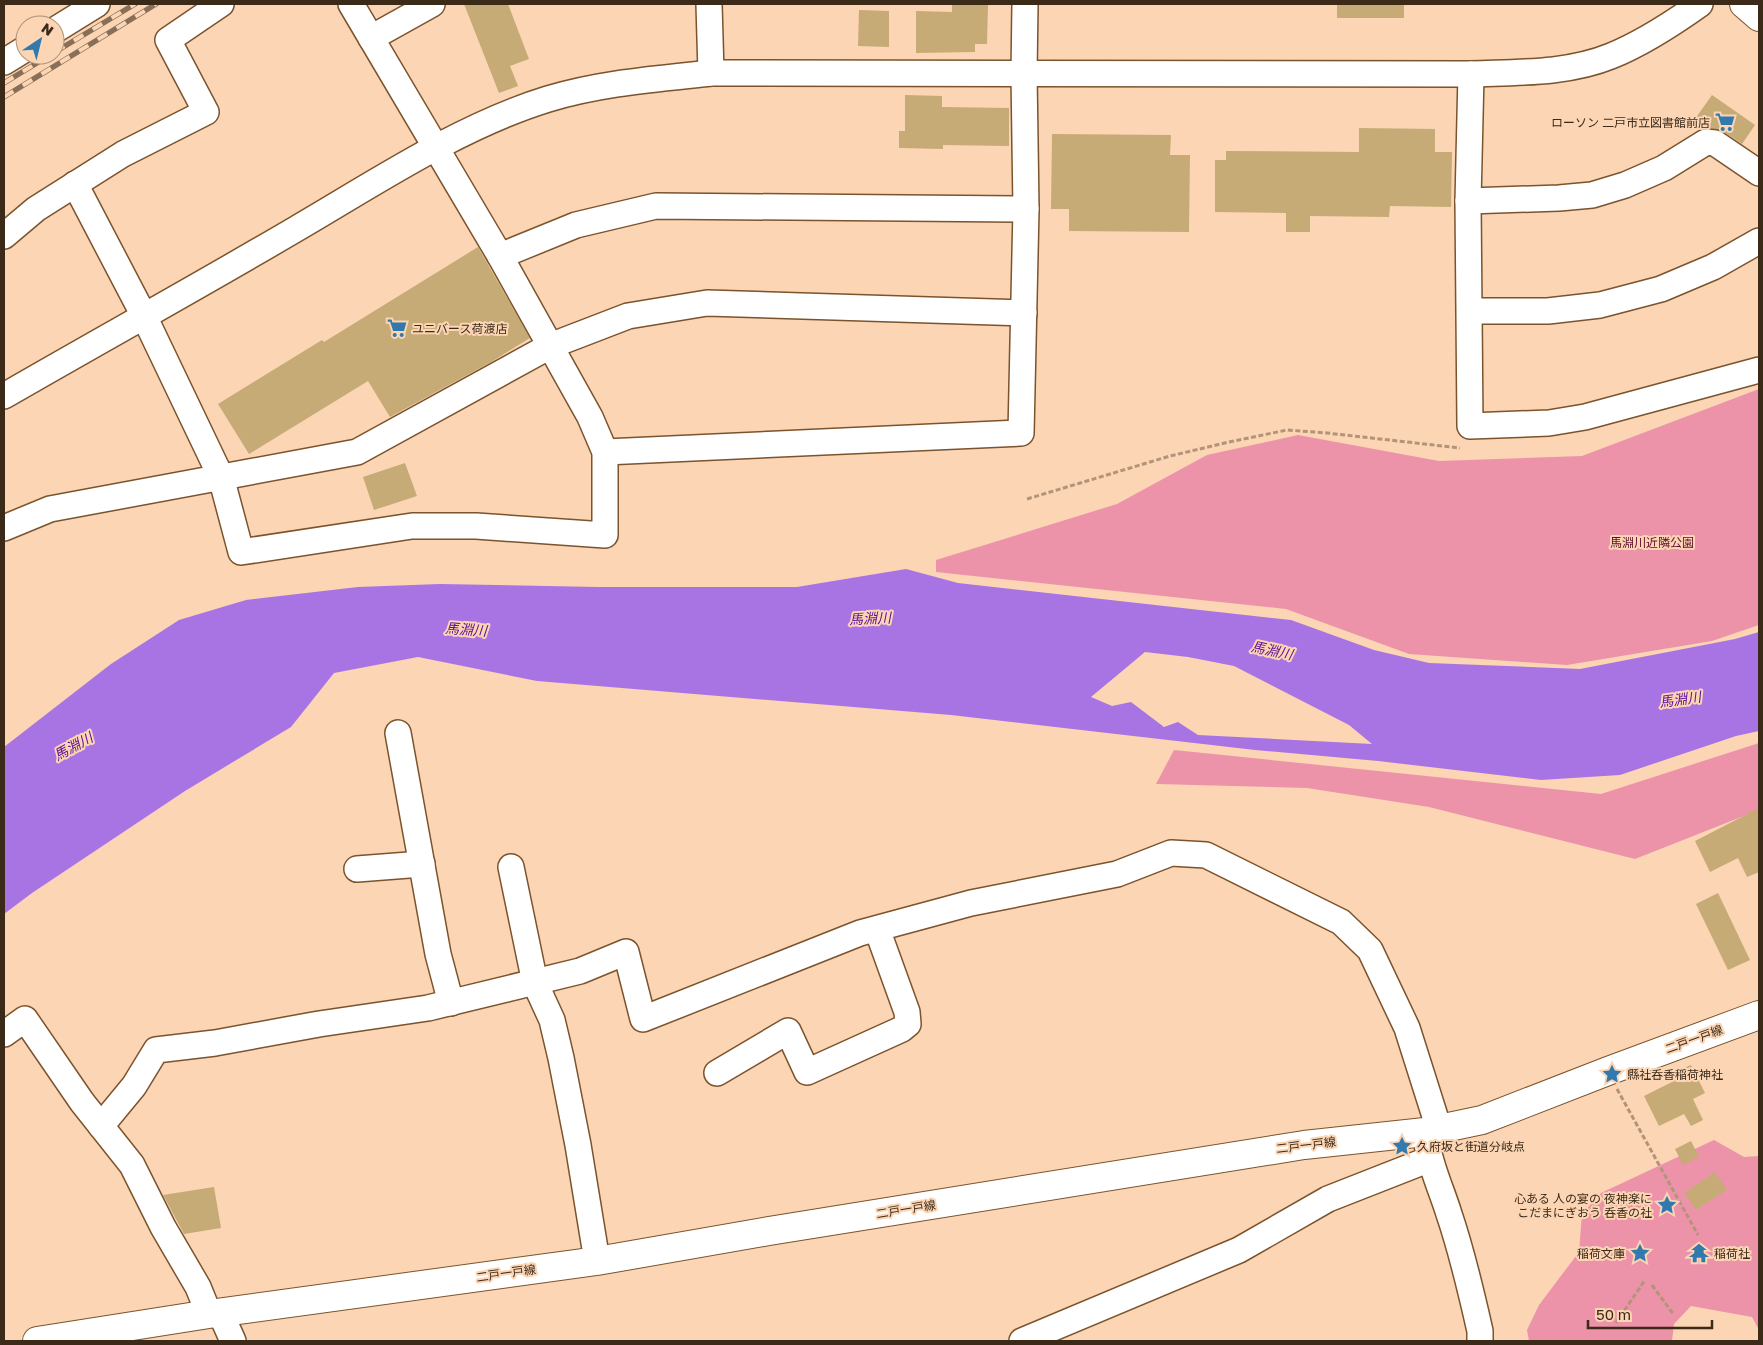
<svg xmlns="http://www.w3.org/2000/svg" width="1763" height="1345" viewBox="0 0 1763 1345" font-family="'Golos Text','Noto Sans JP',sans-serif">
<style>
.green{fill:#ec93aa}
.water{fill:#a874e3;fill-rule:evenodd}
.building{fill:#c6ab76}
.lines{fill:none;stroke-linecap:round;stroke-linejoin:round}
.minor-casing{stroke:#7b532c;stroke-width:28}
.major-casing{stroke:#7b532c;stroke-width:30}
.path{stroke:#b39479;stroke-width:3;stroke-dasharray:5 2.5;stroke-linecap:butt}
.minor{stroke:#fff;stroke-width:25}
.major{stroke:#fff;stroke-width:28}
.rail-casing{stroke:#896f58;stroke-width:5.5}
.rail{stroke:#fbd5b4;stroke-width:4;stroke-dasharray:11;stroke-linecap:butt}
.labels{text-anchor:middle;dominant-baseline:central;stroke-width:4;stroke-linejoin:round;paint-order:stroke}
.poi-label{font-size:12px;fill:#3c2a19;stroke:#fbd5b4;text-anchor:start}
.park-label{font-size:12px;fill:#600d2d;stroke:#fbd5b4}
.street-label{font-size:12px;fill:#3c2a19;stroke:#fbd5b4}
.water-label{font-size:14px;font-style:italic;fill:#61139b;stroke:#fbd5b4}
</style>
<rect width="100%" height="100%" fill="#fbd5b4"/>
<g class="green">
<polygon points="1759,389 1759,625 1712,641 1567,665 1409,654 1286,609 936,572 936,560 1117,504 1207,455 1298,435 1439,461 1582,456"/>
<polygon points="1759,743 1759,810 1635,859 1429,807 1307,788 1156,784 1174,750 1601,794"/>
<polygon points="1714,1140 1744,1157 1759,1156 1759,1330 1752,1317 1691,1306 1674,1324 1672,1341 1529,1341 1527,1330 1539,1305 1579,1252 1582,1214 1601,1193"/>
</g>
<path class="water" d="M906 569 958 583 1291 620 1374 650 1429 663 1580 669 1735 639 1759 632V731L1736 736 1620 775 1541 780 1378 761 1255 750 951 715 537 681 418 657 334 673 291 727 185 791 32 893 4 914V747L111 664 179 620 246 600 358 587 440 584 598 587H797ZM1145 652 1188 657 1234 666 1349 725 1372 744 1198 735 1178 722 1164 727 1131 702 1112 706 1091 697Z"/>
<g class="building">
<polygon points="464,4 508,4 529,59 510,66 518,86 499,93"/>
<polygon points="952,4 988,4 987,44 975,44 975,52 916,53 916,11 952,12"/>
<rect x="1337" y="4" width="67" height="14"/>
<polygon points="859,10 889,11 889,47 858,46"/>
<polygon points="905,95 942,96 942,107 1009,108 1009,146 943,145 943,149 899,148 899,131 905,131"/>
<polygon points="1712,95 1755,125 1742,144 1723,131 1709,128 1695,119"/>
<polygon points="1359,128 1435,129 1435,152 1452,152 1451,207 1390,206 1389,217 1310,216 1310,232 1286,232 1286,213 1215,212 1215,160 1226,160 1226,151 1359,152"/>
<polygon points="1052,134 1171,135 1170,155 1190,155 1189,232 1069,231 1069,209 1051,209"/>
<polygon points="478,247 530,338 491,362 390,417 368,381 249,454 218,404 322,340 324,342"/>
<polygon points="405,463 417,496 374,510 363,477"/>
<polygon points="1759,808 1759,872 1747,877 1738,858 1710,872 1695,841"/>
<polygon points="1718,893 1750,960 1728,970 1696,904"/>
<polygon points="1691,1065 1705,1093 1693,1099 1703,1120 1691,1126 1684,1114 1659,1126 1644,1096 1680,1078 1677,1071"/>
<polygon points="1691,1141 1699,1157 1683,1165 1675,1149"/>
<polygon points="1715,1172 1727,1190 1696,1210 1684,1193"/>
<polygon points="214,1187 221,1228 184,1234 163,1195"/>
</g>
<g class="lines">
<defs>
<g id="minor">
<polyline points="709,4 711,73"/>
<polyline points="55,30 97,4"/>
<polyline points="371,38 432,4"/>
<polyline points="4,62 25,49"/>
<polyline points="1471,74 1468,201 1470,426 1549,423 1585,417 1759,370"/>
<polyline points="75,184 144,316 221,477 241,552 412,526 476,526 605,535 605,452 590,417 500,256 351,4"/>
<polyline points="1468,201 1559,198 1592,195 1625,185 1664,168 1706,142 1715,143 1759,173"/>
<polyline points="4,236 36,209 123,154 206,112 168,40 221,4"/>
<polyline points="500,256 576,225 656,206 1026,209"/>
<polyline points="1470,311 1548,311 1600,305 1661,289 1713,267 1759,241"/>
<path d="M4 396C101 340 199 286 296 229 375 183 460 126 548 99 601 83 656 79 711 73L1471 74C1517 72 1567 74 1611 56 1643 43 1672 24 1700 4"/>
<polyline points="605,452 1021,433 1026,209 1024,74 1025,4"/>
<polyline points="4,528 50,509 357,452 550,346 628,316 707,303 1024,313"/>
<polyline points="398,733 438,954 451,1003"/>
<polyline points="511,867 535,983 552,1020 561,1058 578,1145 597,1261"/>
<polyline points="357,869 422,864"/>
<polyline points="4,1034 25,1019 82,1102 132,1165 163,1227 198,1287 209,1314"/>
<polyline points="717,1073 788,1031 807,1072 902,1029 908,1024 907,1012 877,929"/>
<polyline points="101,1126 134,1086 156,1050 215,1043 319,1024 428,1008 580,971 626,952 643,1019 860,933 971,903 1117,874 1171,853 1206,855 1341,922 1370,950 1407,1028 1439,1129"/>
<path d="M1427 1144C1431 1168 1442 1191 1449 1214 1462 1252 1471 1291 1480 1331V1341"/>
<polyline points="220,1312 233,1341"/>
<polyline points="1022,1341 1239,1250 1328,1199 1430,1159"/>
</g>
<g id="major">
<polyline points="1744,4 1759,17"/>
<polyline points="37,1341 209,1314 597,1261 769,1231 1304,1145 1425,1132 1482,1120 1608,1071 1759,1015"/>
</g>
</defs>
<use href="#minor" class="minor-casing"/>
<use href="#major" class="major-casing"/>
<g class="path">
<polyline points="1027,499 1170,456 1229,442 1287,430 1327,433 1460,448"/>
<polyline points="1617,1089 1698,1235"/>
<polyline points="1652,1285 1674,1315"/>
<polyline points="1616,1323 1645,1280"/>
</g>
<use href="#minor" class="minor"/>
<use href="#major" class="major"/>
<defs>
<g id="rail">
<polyline points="55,52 135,4"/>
<polyline points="4,83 50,55"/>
<polyline points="4,97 156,4"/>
</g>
</defs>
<use href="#rail" class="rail-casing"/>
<use href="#rail" class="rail"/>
</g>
<defs>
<symbol id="supermarket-bare" viewBox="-9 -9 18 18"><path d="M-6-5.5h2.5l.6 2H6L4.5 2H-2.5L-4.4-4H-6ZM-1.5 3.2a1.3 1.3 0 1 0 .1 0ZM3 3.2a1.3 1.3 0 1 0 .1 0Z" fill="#3279ae" stroke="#fbd5b4" stroke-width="2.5" paint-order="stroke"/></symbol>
<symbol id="sight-bare" viewBox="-9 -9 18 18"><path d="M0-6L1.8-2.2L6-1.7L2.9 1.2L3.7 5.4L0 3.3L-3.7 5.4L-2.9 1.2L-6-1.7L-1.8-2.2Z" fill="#3279ae" stroke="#fbd5b4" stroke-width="2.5" paint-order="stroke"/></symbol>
<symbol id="temple-bare" viewBox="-9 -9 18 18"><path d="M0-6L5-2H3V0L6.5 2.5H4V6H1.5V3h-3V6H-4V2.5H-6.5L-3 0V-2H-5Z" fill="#3279ae" stroke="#fbd5b4" stroke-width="2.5" paint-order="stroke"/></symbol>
</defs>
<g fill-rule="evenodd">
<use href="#supermarket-bare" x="1711" y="108" width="28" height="28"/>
<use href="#supermarket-bare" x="383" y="314" width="28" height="28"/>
<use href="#sight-bare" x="1598" y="1060" width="28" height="28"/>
<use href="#sight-bare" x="1388" y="1132" width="28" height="28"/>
<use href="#sight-bare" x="1653" y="1191" width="28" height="28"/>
<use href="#sight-bare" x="1626" y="1239" width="28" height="28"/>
<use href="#temple-bare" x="1685" y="1239" width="28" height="28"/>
</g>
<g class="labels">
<g class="poi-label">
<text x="1710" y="122" text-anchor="end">ローソン 二戸市立図書館前店</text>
<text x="412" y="328">ユニバース荷渡店</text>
<text x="1627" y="1074">縣社呑香稲荷神社</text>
<text x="1417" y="1146">久府坂と街道分岐点</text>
<text x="1652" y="1198" text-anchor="end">心ある 人の宴の 夜神楽に<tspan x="1652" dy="14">こだまにぎおう 呑香の社</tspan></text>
<text x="1625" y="1253" text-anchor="end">稲荷文庫</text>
<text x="1714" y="1253">稲荷社</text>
</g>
<g class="park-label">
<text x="1652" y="542">馬淵川近隣公園</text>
</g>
<g class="street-label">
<text transform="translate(1694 1039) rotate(-20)">二戸一戸線</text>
<text transform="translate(1306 1145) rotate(-7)">二戸一戸線</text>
<text transform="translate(906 1209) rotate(-9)">二戸一戸線</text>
<text transform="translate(506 1273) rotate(-8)">二戸一戸線</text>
</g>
<g class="water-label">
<text transform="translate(870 618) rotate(-3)">馬淵川</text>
<text transform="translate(466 629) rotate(4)">馬淵川</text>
<text transform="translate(1272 650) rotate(12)">馬淵川</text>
<text transform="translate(1680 699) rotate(-8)">馬淵川</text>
<text transform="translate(73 746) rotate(-29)">馬淵川</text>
</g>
</g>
<rect width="1763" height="1345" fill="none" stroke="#3c2a19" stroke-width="10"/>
<g transform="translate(40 40) rotate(35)"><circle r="24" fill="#fbd5b4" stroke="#af9176"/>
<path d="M0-4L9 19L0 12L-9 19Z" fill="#3279ae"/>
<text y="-8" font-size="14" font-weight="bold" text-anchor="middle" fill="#3c2a19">N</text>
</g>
<path d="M1588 1320v8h124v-8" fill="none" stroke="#3c2a19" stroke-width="2.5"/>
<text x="1596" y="1320" font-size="15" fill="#3c2a19" stroke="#fbd5b4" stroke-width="4" paint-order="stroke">50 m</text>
</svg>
